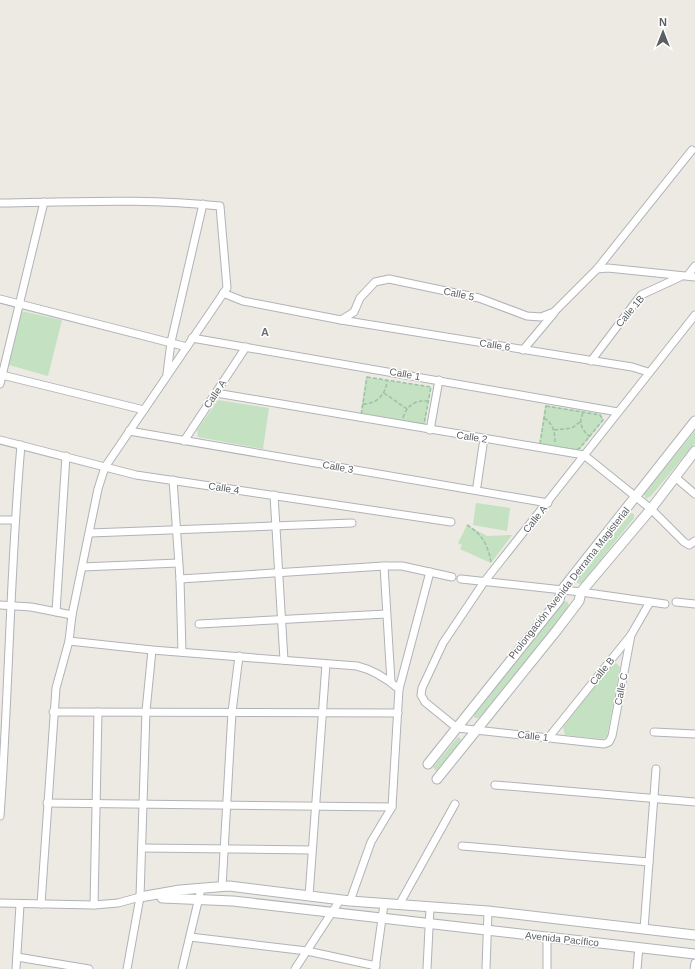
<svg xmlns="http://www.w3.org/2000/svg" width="695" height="969" viewBox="0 0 695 969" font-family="Helvetica,sans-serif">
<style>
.green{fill:#c4e1c2}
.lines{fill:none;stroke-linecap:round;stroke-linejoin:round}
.minor-casing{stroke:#b0b3b7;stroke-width:9}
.tertiary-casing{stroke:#b0b3b7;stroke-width:11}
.path{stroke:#9cc1a5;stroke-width:1.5;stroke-dasharray:4 2;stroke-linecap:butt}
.minor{stroke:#fff;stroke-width:7}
.tertiary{stroke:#fff;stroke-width:9}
.labels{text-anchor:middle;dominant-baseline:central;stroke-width:3;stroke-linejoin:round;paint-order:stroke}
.street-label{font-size:10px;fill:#5b5e62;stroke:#fff}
.neighbourhood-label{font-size:11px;font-weight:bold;fill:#6c7074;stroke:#fff}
</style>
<rect width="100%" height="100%" fill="#eceae3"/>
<g class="green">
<polygon points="21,311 62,320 48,376 9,365"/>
<polygon points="366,377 431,387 425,425 360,416"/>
<polygon points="218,400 269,408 263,449 198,437 197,430"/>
<polygon points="545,405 601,414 604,420 580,449 576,450 539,445"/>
<polygon points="695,431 695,443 651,496 646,499 644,494"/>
<polygon points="476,503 510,508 507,531 473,525"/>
<polygon points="631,513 634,514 634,518 583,582 581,584 577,583 577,579"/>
<polygon points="467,525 487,536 512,535 491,563 460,549 462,545 458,543"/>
<polygon points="564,601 568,602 569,607 479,718 474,718 474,715"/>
<polygon points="616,663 620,667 607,737 602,739 565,735 563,727 612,665"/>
<polygon points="458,737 461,739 460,743 436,771 433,767"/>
</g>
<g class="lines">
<defs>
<g id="minor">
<path d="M0 203C74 202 147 198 220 206L227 288 105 467 98 489 72 615 69 641 56 688 41 904"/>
<polyline points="597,269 692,150"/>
<polyline points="688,275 695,266"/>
<polyline points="223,293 243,301 341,320 354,312 360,298 375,282 389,279 479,298 527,316 541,317 554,312 597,269 608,268 695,277"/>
<polyline points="0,299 187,347"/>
<polyline points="341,320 632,367 648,372"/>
<polyline points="192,338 618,412"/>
<polyline points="523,350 554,313"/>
<polyline points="591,361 641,295 680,277"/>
<polyline points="167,374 171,342 203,204"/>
<polyline points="2,375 144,410"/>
<polyline points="0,384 44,202"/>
<polyline points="216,393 584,455 651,509 684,542 689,545 695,541"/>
<polyline points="430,430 439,380"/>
<polyline points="129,431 548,503"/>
<polyline points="0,440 136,475 451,522"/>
<polyline points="184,441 246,347"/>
<polyline points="675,477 695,494"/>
<polyline points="173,480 180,579 182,652"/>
<polyline points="477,486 483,445"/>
<polyline points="274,495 284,660"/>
<polyline points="0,520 15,520"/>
<polyline points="90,533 352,523"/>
<polyline points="384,566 391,682"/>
<polyline points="82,567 178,563"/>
<polyline points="180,579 384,566 402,566 452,577"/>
<polyline points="461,579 581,592 665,604"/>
<polyline points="676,602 695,604"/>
<polyline points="0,605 31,607 72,615"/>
<polyline points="56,612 66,456"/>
<polyline points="199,624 386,614"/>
<polyline points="631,635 612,736 609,742 604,744 457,728 425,702 421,695 422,688 443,643 484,582 695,315"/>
<path d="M69 641 152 650 357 666C374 670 386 678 399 689"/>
<polyline points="53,712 398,713"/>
<polyline points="654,732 695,734"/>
<polyline points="549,737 631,635 650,602"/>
<polyline points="495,785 695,802"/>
<polyline points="47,803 392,807"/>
<path d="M0 816C9 692 10 569 21 445"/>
<polyline points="462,846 649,862"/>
<polyline points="142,848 312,850"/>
<polyline points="222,887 232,712 239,656"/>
<polyline points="309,896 326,664"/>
<polyline points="350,901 371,842 392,807 399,689 430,572"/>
<polyline points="0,903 94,905 118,903 140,897"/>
<polyline points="94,905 98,712"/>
<polyline points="399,905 455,804"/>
<polyline points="644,929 656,769"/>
<polyline points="190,937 307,951 376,966"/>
<polyline points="17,957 89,969"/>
<polyline points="16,969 20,905"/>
<polyline points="127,969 140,897 146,711 152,650"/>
<polyline points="182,969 201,889"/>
<polyline points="295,969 340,900"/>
<polyline points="375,969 384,904"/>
<polyline points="427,969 430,908"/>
<polyline points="486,969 488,911"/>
<polyline points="547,969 547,937"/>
<polyline points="637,969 639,947"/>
<polyline points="694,969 695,963"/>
</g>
<g id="tertiary">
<polyline points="428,764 559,600 561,591 695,421"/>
<polyline points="437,779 557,630 579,601 581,592 651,509 695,451"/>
<polyline points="140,897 180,890 229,886 350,901 488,911 695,935"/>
<polyline points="162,898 233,901 695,954"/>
</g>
</defs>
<use href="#minor" class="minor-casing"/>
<use href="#tertiary" class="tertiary-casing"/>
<g class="path">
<polygon points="367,377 431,387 424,424 361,416"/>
<polyline points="384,393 407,409"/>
<path d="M363 404C377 404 386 394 387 381"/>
<polygon points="546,406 600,415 603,420 580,448 576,450 540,444"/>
<path d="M583 413C578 423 582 430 590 437"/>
<path d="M403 418C407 405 415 400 428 401"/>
<path d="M544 418C553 423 555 432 555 442"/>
<polyline points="554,430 572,428 580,422"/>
<path d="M467 525C482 534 488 545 491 562"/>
</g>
<use href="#minor" class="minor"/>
<use href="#tertiary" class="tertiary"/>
</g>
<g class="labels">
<g class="street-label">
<text transform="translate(459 294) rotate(12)">Calle 5</text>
<text transform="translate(630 311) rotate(-50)">Calle 1B</text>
<text transform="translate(495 345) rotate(9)">Calle 6</text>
<text transform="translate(405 374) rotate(10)">Calle 1</text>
<text transform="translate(215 394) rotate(-56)">Calle A</text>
<text transform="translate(472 437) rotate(9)">Calle 2</text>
<text transform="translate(338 467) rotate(10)">Calle 3</text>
<text transform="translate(224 488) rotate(9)">Calle 4</text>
<text transform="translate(535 519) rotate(-51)">Calle A</text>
<text transform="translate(569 583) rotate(-52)">Prolongación Avenida Derrama Magisterial</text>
<text transform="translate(602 671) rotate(-51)">Calle B</text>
<text transform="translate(621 689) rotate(-79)">Calle C</text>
<text transform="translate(533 736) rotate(6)">Calle 1</text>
<text transform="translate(562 939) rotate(6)">Avenida Pacífico</text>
</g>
<g class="neighbourhood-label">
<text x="265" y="332">A</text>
</g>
</g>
<g transform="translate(663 32)" stroke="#ffffff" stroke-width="3" paint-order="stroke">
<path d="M0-3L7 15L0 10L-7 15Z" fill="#5b5e62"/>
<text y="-6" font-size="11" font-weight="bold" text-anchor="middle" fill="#5b5e62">N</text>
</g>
</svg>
